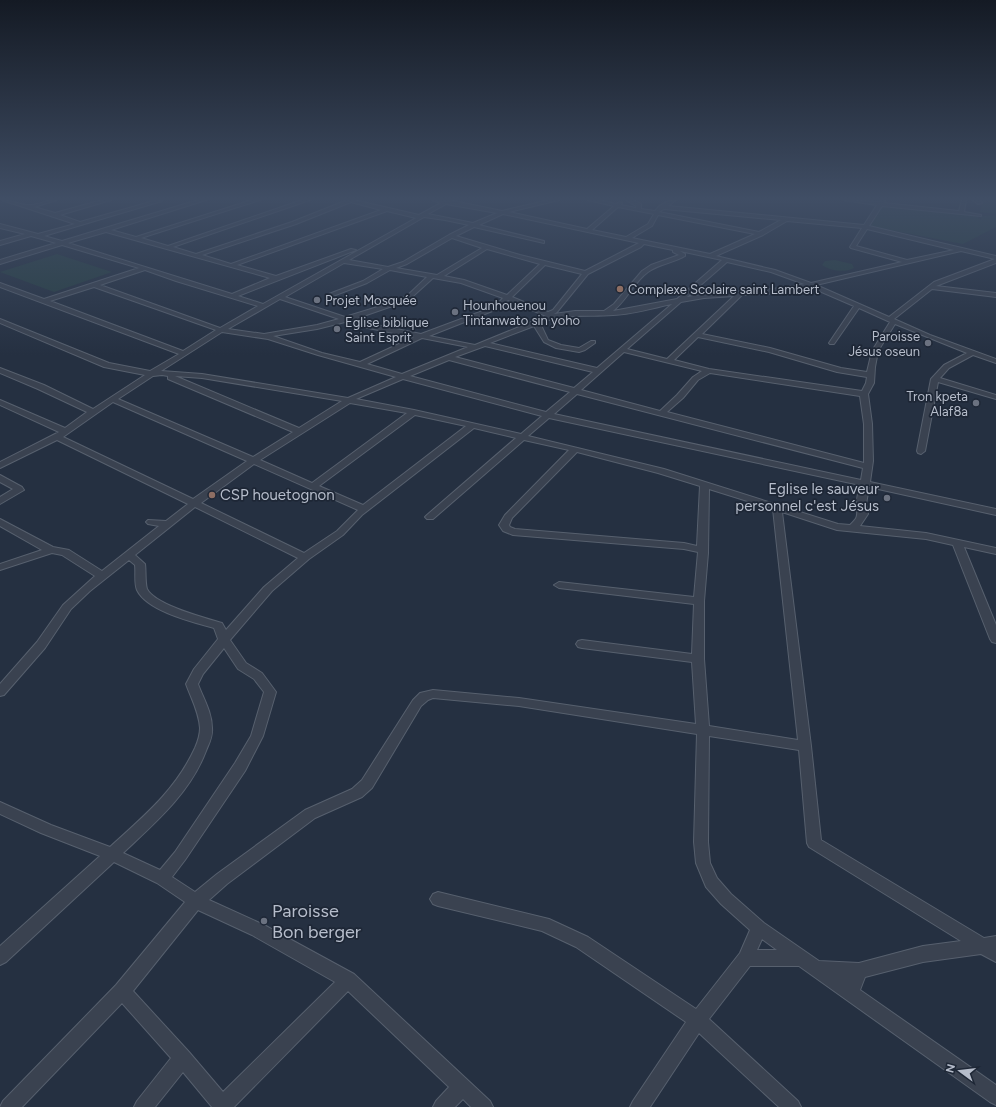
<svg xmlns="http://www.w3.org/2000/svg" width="996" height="1107" viewBox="0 0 996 1107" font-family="Figtree,sans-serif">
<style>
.green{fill:#273e42}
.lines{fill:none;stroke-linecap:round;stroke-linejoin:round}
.street-casing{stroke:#57606e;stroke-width:2}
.street{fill:#3a4250;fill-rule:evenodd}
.education-dot{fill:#8d6e63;stroke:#1e2736;stroke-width:1.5}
.worship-dot{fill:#6b7280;stroke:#1e2736;stroke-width:1.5}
.labels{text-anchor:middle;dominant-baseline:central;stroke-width:3.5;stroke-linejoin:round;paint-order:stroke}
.far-poi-label{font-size:13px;fill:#b6bdcb;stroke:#1e2736;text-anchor:start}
.poi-label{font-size:15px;fill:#b6bdcb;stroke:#1e2736;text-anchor:end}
.near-poi-label{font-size:18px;fill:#b6bdcb;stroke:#1e2736;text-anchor:start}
</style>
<rect width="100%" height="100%" fill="#253041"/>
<g class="green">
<polygon points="983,200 996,200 996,214 980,212"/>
<polygon points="884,203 975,215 981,220 981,216 996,215 996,227 963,244 870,226"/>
<polygon points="57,254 112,272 54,292 0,272"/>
<path d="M835 260 852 264 854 268C845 273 830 271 822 265L825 261Z"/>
</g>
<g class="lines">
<defs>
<g id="street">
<path d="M2 200C11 200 19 205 28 205 36 206 47 200 57 200L34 207 55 213 102 200H111L60 215 80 222 157 200 162 201 44 236 62 241 198 200H206L111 230 136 237 252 200H260L141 238 168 246 302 200H310L173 247 196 254 292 222 345 201 344 200H354L419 215 441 203 432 200H449L502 211 549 200H559L509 212 587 229 614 206 588 200H599L616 204 620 202 622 203 621 205 636 208V206L626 200H633L641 204V209L655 211C659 205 668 200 676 200L668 206 864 225 877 205 843 200 879 202 880 200H885L884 203 959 211 962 200H966L964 212 981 215V216L882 206 869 226 996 256V263L936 286 996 293V297L932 289 894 319 930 335 996 359V363L973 355 949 368 940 378 996 395V399L938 382 925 451 921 454 918 453 917 451 931 379 944 365 967 353 895 324 878 351 875 367 874 383 868 394 872 424 873 461 870 482 996 509V515L869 487 866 504 868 514 860 526 926 533 996 548V554L964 547 996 625V643L992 642 990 639 953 545 926 539 837 530 782 512 811 746 821 840 984 938 996 936V962L981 954 923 962 865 977 860 990 996 1085V1105L990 1102 799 966H750L709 1019 798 1101 801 1107H779L699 1033 650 1107H630L633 1101 686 1022 576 947 542 931 438 906 433 904 430 899 433 894 438 892 549 919 588 937 696 1009 740 953 750 930 721 904 706 887 696 863 694 842 697 734 519 706 433 698 428 700 421 706 372 788 362 797 315 818 227 884 209 900 264 925 354 974 490 1101 493 1107H471L463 1099 455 1107H433L436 1101 449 1087 348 991 234 1107H212L183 1072 155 1107H134L137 1101 171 1058 122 1003 22 1107H0L3 1101 116 985 185 902 157 883 114 862 6 962 0 965V946L100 856 41 833 0 814V802L51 825 110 847C144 816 175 791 195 748 198 741 200 735 200 728 199 712 191 698 186 684L194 669 218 639 214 628C193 622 147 611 137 590 134 583 136 572 135 565L129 560 90 591 71 609 45 648 4 695 0 696V684L37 642 63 605 95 576 62 555 52 553 0 570V564L42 550 0 526V519L53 547 69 550 102 571 159 526 148 524 146 522 148 520 166 521 188 504 57 440 0 468V462L59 432 0 405V400L65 428 87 412 38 389 0 373V368L44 385 93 409 145 375 104 367 0 323V319L109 363 150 371 179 354 0 287V283L44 299 139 268 62 245 0 264V260L56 243 31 236 0 245V241L25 234 0 228V224L38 234 75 224ZM351 202 381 210 231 264 202 255 296 224ZM446 204 497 213 473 223 428 214ZM618 207 654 214 648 224 626 237 592 230ZM664 209 781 220 759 232 659 212ZM387 211 416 218 263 304 238 296 356 250 351 249 276 276 237 265ZM503 214 639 243 585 271 520 255 456 236 474 227 544 243V241L479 225ZM658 215 755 234 710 254 632 238 652 226ZM424 217 445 220 469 225 449 235 403 262 388 267 349 260ZM787 221 862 228 850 247 851 248 902 262 811 283 775 270 716 256 763 235ZM867 229 954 250 907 260 856 246ZM106 232 270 278 232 294 68 243ZM452 238 482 248 437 275 396 268 407 264ZM644 244 673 250V252L679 255 651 265 642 271 614 304 604 311H575L554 314 557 312 588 274 641 247ZM487 249 540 264 507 295 464 280 444 276ZM680 251 722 260 677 299 613 311C627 300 634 282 648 272 659 264 673 263 685 256V254ZM961 251 995 259 934 282 889 317 816 285ZM727 262 771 272 804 284C765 293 726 290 687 297ZM344 263 383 269 363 281 329 294V296H333L367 283 390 270 427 277 408 295 397 301 345 317 285 297ZM545 265 582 274 553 310 548 312 512 297ZM145 270 176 281 258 306 220 328 100 285ZM433 278 461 283 503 298 496 306 421 334 352 320 401 303 412 297ZM94 287 216 330 183 351 50 301ZM810 287 854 306 829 343 830 344H834L859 308 890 322 872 351 867 372 841 368 770 348 702 334 742 295 783 293ZM734 296 667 359 627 349 681 302 704 298ZM280 299 339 319 317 325 264 334 228 329ZM508 300 546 316 475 345 429 336 500 308ZM672 304 597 368 490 343 534 326 544 342 556 348 579 352 585 350 595 343V341H591L579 348 561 345 548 340 540 323C566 313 587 317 613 315 633 314 653 308 672 304ZM345 322 358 326 414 337 360 362 322 353 273 336 317 329ZM222 332 268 339 318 355 396 377 348 398 202 374 161 371ZM698 337 769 352 837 372 867 377 866 383 862 391 709 369 674 360ZM422 338 468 347 402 374 367 364ZM485 346 593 372 574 388 455 357ZM624 352 702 371 693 377 677 395 660 411 581 390ZM449 360 570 392 546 412 410 376ZM710 373 860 396 864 424V463L667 412 683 398 698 380ZM162 375 168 376V379L293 432 253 457 118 399 153 376ZM175 376 202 378 342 401 299 428ZM403 379 542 416 521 434 414 410 356 399ZM577 394 863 468 861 480 554 414ZM113 402 247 461 193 499 63 437ZM350 403 407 413 312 483 260 460ZM415 415 466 426 363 505 319 486ZM549 418 860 485C859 491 856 499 857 505 857 516 859 517 850 525L838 524 664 469 528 436ZM474 428 516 438 427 515 425 517 427 519H433L524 440 569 450 505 515 499 525 503 531 513 535 684 549 698 552 694 597 559 582 554 585 559 588 694 604 692 654 582 640 578 641 576 644 578 647 582 648 692 662 696 724 519 698 433 690 420 693 413 700 362 780 352 789 305 810 217 874 195 892 172 877 185 860 245 771 263 736 276 692 262 673 246 663 230 640 272 591 309 559 343 535 362 515ZM577 452 658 473 700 486 697 546 684 543 515 529 510 527 509 525 512 518ZM254 464 358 510 337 531 304 553 201 503ZM709 489 773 509 798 740 709 726 704 659V601L708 553ZM195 507 298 558 264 587 226 630 222 623C205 618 155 605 147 589 145 582 146 571 145 564L135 555ZM224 648 238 669 254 679 264 692 251 736 235 763 175 852 160 870 123 853C156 822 190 793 206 751 209 743 213 737 212 728 212 712 203 698 198 684L203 674ZM709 736 799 750 807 843 809 847 961 941 923 946 859 963 819 961 764 923 731 894 717 878 710 863 708 842ZM198 910 252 935 335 982 223 1092 189 1052 133 991ZM762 939 777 950H757Z"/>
<polygon points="973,200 979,200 982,203 978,204"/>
<polygon points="0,475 22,487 24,490 0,504 0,497 13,489 0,482"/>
</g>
</defs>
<use href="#street" class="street-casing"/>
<use href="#street" class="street"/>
</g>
<linearGradient id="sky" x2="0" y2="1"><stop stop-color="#141a24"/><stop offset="0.56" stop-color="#404e65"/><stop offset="1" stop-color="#404e65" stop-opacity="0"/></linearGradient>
<rect width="996" height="355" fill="url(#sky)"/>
<g class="education-dot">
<circle cx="620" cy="289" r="4"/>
<circle cx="212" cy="495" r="4"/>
</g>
<g class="worship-dot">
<circle cx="317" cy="300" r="4"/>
<circle cx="455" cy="312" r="4"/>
<circle cx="337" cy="329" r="4"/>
<circle cx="928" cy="343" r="4"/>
<circle cx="976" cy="403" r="4"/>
<circle cx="887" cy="498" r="4"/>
<circle cx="264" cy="921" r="4"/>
</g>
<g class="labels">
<g class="far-poi-label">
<text x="628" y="289">Complexe Scolaire saint Lambert</text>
<text x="325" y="300">Projet Mosquée</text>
<text x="463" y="305">Hounhouenou<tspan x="463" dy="15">Tintanwato sin yoho</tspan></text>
<text x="345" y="322">Eglise biblique<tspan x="345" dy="15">Saint Esprit</tspan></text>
<text x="920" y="336" text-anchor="end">Paroisse<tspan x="920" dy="15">Jésus oseun</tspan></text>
<text x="968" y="396" text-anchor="end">Tron kpeta<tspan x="968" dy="15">Alaf8a</tspan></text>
</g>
<g class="poi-label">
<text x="879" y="489">Eglise le sauveur<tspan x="879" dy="17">personnel c'est Jésus</tspan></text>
<text x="220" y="495" text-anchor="start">CSP houetognon</text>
</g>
<g class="near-poi-label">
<text x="272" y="911">Paroisse<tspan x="272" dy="21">Bon berger</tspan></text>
</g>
</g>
<g transform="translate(960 1071) rotate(285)" stroke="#1e2736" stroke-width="3" paint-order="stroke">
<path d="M0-3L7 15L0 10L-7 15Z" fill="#b6bdcb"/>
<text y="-6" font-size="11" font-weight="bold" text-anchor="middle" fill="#b6bdcb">N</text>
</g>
</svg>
